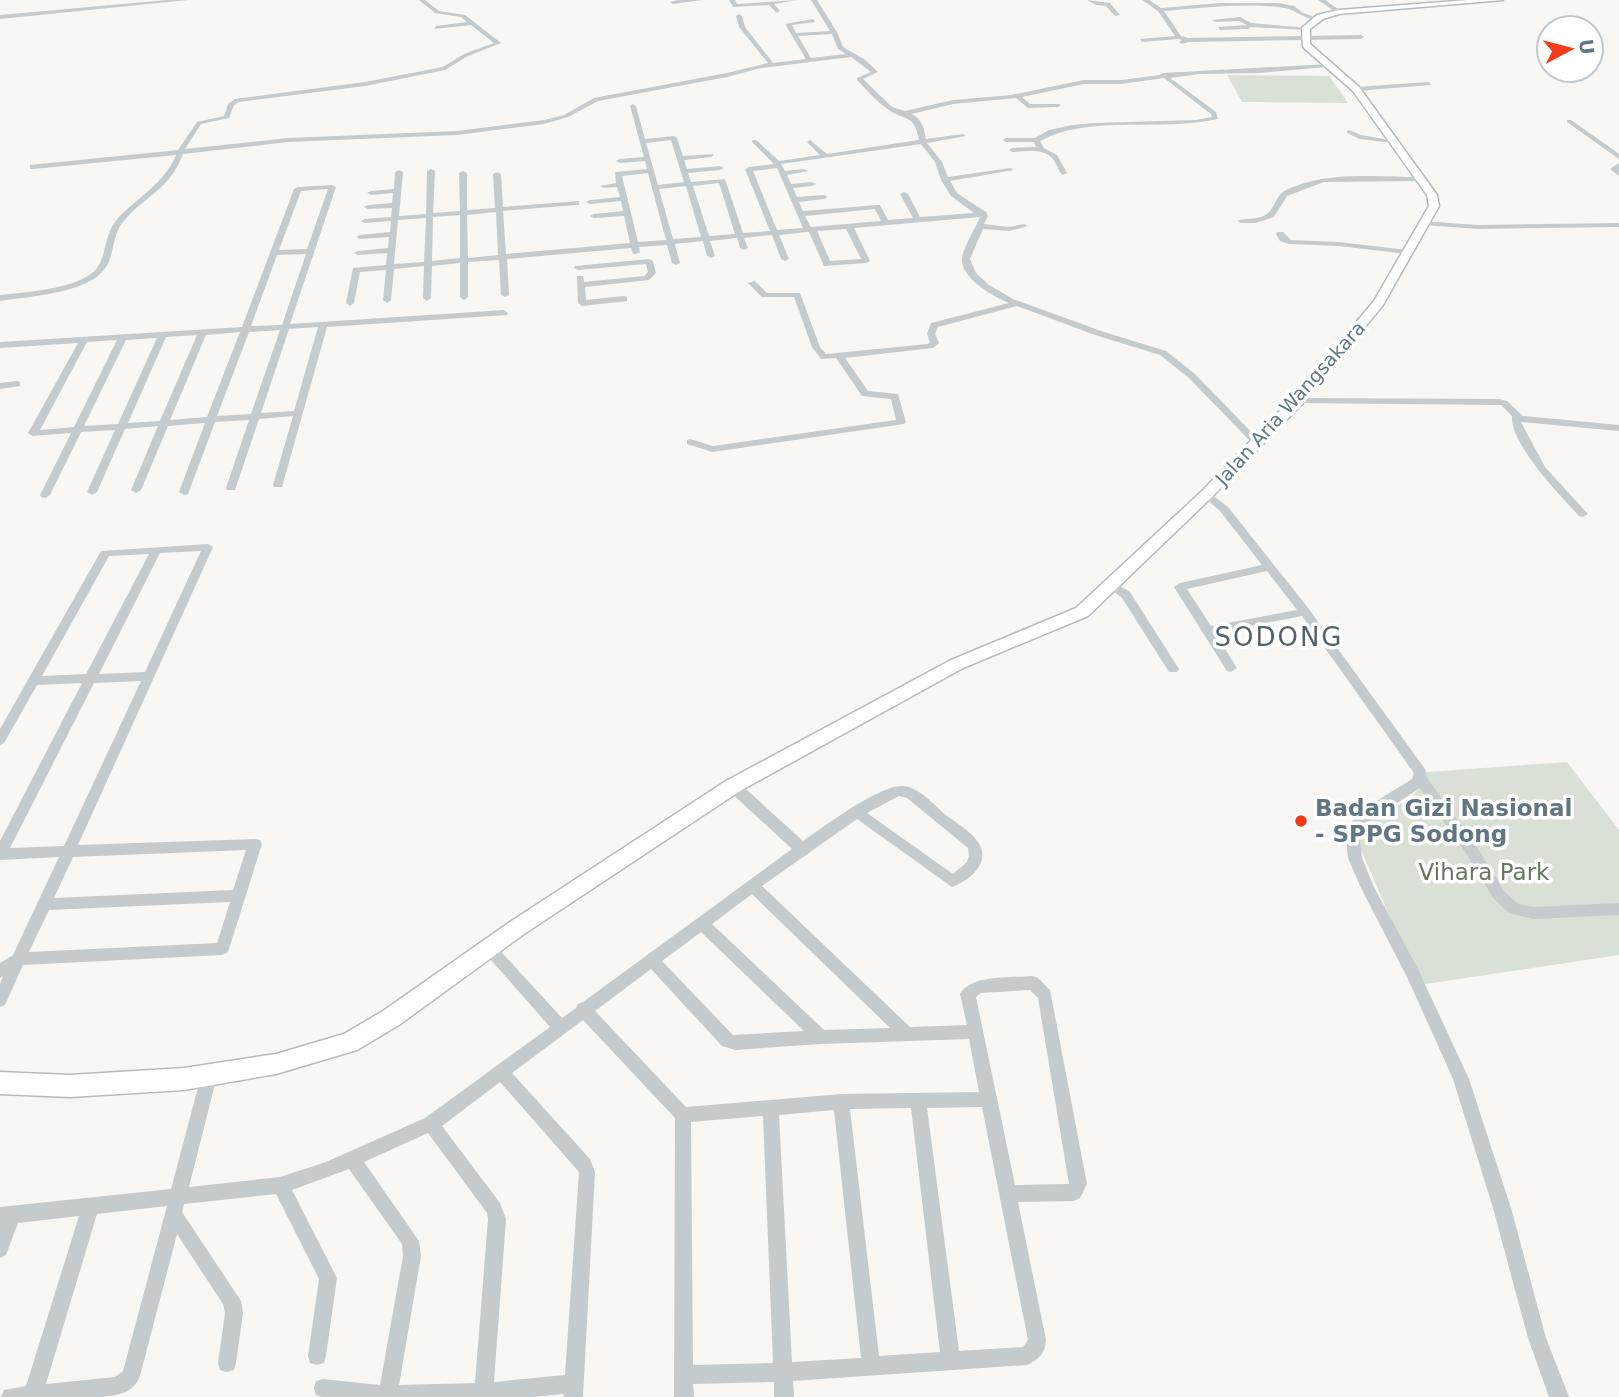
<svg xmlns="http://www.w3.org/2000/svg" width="1619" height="1397" viewBox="0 0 1619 1397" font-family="'DejaVu Sans',sans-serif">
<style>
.green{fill:#d9e0d5}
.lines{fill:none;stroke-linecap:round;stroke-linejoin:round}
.secondary-casing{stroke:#b4bcc0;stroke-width:3}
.street{fill:#c5cacd;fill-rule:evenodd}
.secondary{fill:#fff;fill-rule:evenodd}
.poi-dot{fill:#f33b19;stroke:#fff;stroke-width:2.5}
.labels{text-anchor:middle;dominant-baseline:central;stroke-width:7;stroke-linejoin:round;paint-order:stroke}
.far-street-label{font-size:19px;fill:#607682;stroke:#fff}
.poi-label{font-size:23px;font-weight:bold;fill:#607682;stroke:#fff;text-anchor:start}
.park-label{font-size:23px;fill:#66795f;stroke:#fff}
.quarter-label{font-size:26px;letter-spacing:2px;fill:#52636c;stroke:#fff}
</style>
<rect width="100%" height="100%" fill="#f8f7f4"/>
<g class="green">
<polygon points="1227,75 1329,76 1348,103 1242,102"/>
<polygon points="1567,762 1619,830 1619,955 1419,985 1353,831 1411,798 1419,788 1413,773"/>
</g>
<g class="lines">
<defs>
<polygon id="secondary" points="1468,0 1503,0 1339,14 1323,19 1310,29 1310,44 1359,87 1437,195 1439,206 1383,305 1302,404 1212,497 1088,616 963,668 740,791 524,934 399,1025 357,1050 276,1074 184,1090 70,1097 0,1094 0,1072 70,1075 184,1068 276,1054 344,1034 383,1011 510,922 726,781 951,660 1076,608 1202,491 1292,398 1374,301 1429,206 1427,195 1353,91 1303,47 1302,28 1317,15 1339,10"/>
</defs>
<use href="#secondary" class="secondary-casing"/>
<g class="street">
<polygon points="167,0 188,0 0,19 0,15"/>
<path d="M419 0H425L439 11 465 15 501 43 468 56 445 70 365 86 239 102 234 105 229 118 201 124 185 149 288 138 457 131 544 120 564 115 594 98 727 73 768 63 739 27 736 16 739 14 742 16 745 27 773 63 806 59 785 24 813 19 815 22 792 25 796 33 830 31 811 0H817L837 32 843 47 864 59 878 72 863 79 892 107 905 111 953 100 1011 95 1084 80H1121L1160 75 1163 73 1329 64 1327 67 1260 73 1200 74 1170 78 1216 112 1218 119C1162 132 1090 114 1040 141L1044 148 1057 155 1067 173 1063 175C1057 171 1057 162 1051 157 1041 148 1024 152 1012 152L1009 150 1012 148 1036 147 1034 142H1006L1003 140 1006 138H1035L1049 130 1072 125 1095 123 1196 120 1212 117 1211 114 1164 78 1121 84H1084L1022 97 1030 104H1060V106L1058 107 1028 108 1016 98 953 104 911 114C922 118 924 129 926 139L963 134 966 136 927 143 942 162 948 177 1010 168 1014 170 950 181 957 193 986 212 988 216 984 224 1009 227 1024 224 1028 226 1009 231 983 229 970 259 976 273 989 285 1013 299 1101 331 1166 351 1195 374 1261 442 1259 444H1253L1189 378 1160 355 1095 335 1017 306 938 327 935 334 939 343 933 348 845 358 868 391 898 394 906 422 904 424 712 452 687 444V440L690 439 713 446 896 420 891 399 862 396 836 358 821 359 812 347 794 297H762L748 283 755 281 767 293H800L820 347 826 354 928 344 930 342 927 334 931 323 1009 303C994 297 960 278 962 258 964 246 976 227 980 217L854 228 870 261 866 263 824 266 809 232H807L779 235 789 259 785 261 781 259 772 235 744 238 748 248 744 250 740 248 737 238 710 241 715 256 711 258 707 256 703 241 675 244 680 263 676 265 672 263 667 245 639 247 640 252 636 254H633L631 248 507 259 509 295 505 297 501 295 499 260 468 262V297L464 300 460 297V263L432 266 431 298 427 301 423 298 424 266 394 269 391 300 387 303 383 300 386 270 360 272 354 303 350 306 346 303 353 268 386 265 387 253 358 255 354 253 358 251 388 248 389 237 360 239 356 237 360 235 390 232 391 221 365 223 361 221 365 219 391 217 392 208 368 209 364 207 368 205 392 203 393 193 371 195 367 193 371 191 394 189 395 172 399 170 403 172 399 216 426 214 427 171 431 169 435 171 433 213 460 211 459 173 463 171 467 173V210L495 208 493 174 497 172 501 174 503 207 579 201V205H576L503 211 506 254 630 243 624 216 594 218 590 216 594 214 623 211 621 201 590 204 586 202 590 200 620 197 617 187 604 188 600 186 616 183 615 172 647 169 645 161 620 163 616 161 620 159 644 157 630 106 633 104 636 106 645 139 674 136 677 138 683 156 713 154 714 155 711 157 684 160 687 169 720 166 724 168 720 170 688 173 691 182 725 179 743 233 770 231 745 169 749 167 774 164 752 142V140H756L779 161 820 155 807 142 810 140 827 154 919 140C914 112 904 122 886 108 875 100 866 89 857 80V78L871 72 851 57 761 68 727 77 598 101 568 117 544 124 457 135 288 142 183 154C169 191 145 195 123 222 112 235 115 253 106 267 89 294 29 296 0 301V295C25 292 89 289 100 263 107 248 106 231 118 218 139 196 164 184 176 155L33 169H30V165L178 150 197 122 224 116 228 104 235 99 365 82 443 67 464 54 494 43 471 25 434 29 436 26 467 22 461 17 435 13ZM832 34 838 49 846 54 811 58 798 36ZM671 140 684 182 658 185 646 143ZM921 144 935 162 941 180 951 196 974 213 920 217 908 194 904 192 900 194 913 218 888 220 880 205H877L803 211 799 202 824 199 828 197 824 195 797 197 793 188 812 186 816 184 812 182 791 184 787 175 808 171 804 169 785 171 781 164ZM777 168 803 228 777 230 753 171ZM648 173 666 240 638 242 622 176ZM719 183 735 234 709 236 693 186ZM686 186 701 237 673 239 659 189ZM875 209 881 221 811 227 805 216ZM496 212 498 255 468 258 467 215ZM460 215V258L432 261 433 217ZM426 218 424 262 394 264 398 220ZM846 229 861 259 830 261 817 231Z"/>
<polygon points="678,0 703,0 673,4 670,2"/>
<polygon points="729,0 735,0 737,4 797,0 774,4 780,11 777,13 769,5 733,7"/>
<polygon points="1087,0 1110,3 1120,15 1115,16 1106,6 1096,5"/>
<path d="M1142 0H1149L1161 8 1220 3H1279L1294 6 1303 13 1320 19C1307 22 1297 10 1285 8 1248 2 1201 8 1164 11L1181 36 1188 38 1361 35 1364 37 1361 39 1189 42 1182 44 1179 42 1182 40 1179 39 1142 42 1140 39 1175 36 1158 11Z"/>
<polygon points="1318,0 1325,0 1342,12 1337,13"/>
<polygon points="1240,17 1251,23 1309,28 1306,30 1251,27 1248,29 1220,30 1218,27 1247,25 1239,21 1215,22 1212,20"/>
<polygon points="1429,82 1431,85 1356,91 1353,89 1356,87"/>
<polygon points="1567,120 1571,120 1619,154 1619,159 1567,122"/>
<polygon points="1349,130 1361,135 1396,141 1393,143 1360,139 1347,133 1347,131"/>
<polygon points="1619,163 1619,176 1610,169"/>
<path d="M1420 177H1423V181L1324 182 1287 196 1274 217 1255 223H1241L1237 221C1246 217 1260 221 1268 213 1275 207 1276 196 1284 191 1325 170 1376 177 1420 177Z"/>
<path d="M332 185 336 187 290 324 504 310 508 313 507 315 327 327 282 487H274L273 485 293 416 259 419 235 490H227L226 488 249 420 215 422 188 494 184 495 179 492 205 423 168 426 141 490 136 493 131 490 158 426 125 429 97 492 92 495 87 492 115 430 81 432 50 495 45 498 41 497 40 495 71 433 33 436 28 433 78 343 0 348V342L242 327 294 189 298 187ZM328 189 307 249 279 250 301 191ZM306 254 282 325 251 326 277 255ZM318 327 294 411 261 413 289 329ZM280 330 251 414 217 416 249 332ZM240 332 207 417 170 420 206 335ZM197 335 160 421 128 423 166 337ZM157 338 118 424 84 426 126 340ZM117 340 74 427 40 430 87 342Z"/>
<polygon points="1420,221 1478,225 1619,223 1619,227 1478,229 1423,225 1419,223"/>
<polygon points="1277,232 1283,232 1291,240 1339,242 1407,250 1411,252 1407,254 1339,246 1289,244 1280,241 1276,234"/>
<polygon points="649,259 653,261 656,273 649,280 585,287 586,300 624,296 627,297 627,301 582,306 578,303 577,276 583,276 584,282 644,276 648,272 646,264 578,270 574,268 575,266"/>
<polygon points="17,381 20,382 20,386 0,389 0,383"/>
<path d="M1297 398 1499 399 1507 401 1523 416 1619 425V431L1521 422 1545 467 1588 514 1583 517 1579 516C1561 496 1509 443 1512 416L1501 405 1294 403 1292 401Z"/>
<path d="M1207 491 1228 507 1309 609 1425 769 1427 778 1475 844 1504 891 1518 904 1533 907 1619 903V915L1533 919 1509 913 1494 899 1465 852 1420 788 1367 823 1359 832 1362 858 1374 887 1418 969 1469 1079 1511 1208 1546 1338 1569 1397H1549L1528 1338 1493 1208 1453 1079 1407 977 1361 888 1348 858 1345 831C1359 807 1390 794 1412 779L1414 773 1302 616 1215 633 1237 668 1231 672 1227 671 1174 587 1180 583 1262 565 1220 511 1203 496 1202 494ZM1267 571 1297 610 1211 626 1187 589Z"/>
<path d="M208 544 213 547 78 845 255 839 260 840 262 844 229 949 227 953 222 955 23 965 5 1005 0 1007V984L3 976 0 978V963L13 955 59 857 0 860V841L82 683 37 685 4 743 0 745V729L101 551ZM201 551 145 672 99 674 160 553ZM149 554 86 674 42 676 109 556ZM141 681 64 846 10 848 94 683ZM246 850 233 890 54 898 73 857ZM230 902 217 943 29 952 49 910Z"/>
<polygon points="1112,581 1130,592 1177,666 1179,669 1177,672 1169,672 1122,598 1106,585"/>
<path d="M733 781 738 782 803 841C824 827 877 786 902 786 918 786 934 805 946 815 963 828 994 844 978 868 972 877 962 883 952 887L857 819 762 886 910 1027 967 1025 960 994C971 974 1012 978 1033 976L1038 978 1050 990 1087 1184 1080 1198 1074 1201 1018 1202 1046 1340C1045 1353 1039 1360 1027 1365L793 1381 794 1397H774V1382L693 1384 694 1397H674L675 1118 583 1020 512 1073 590 1159 595 1172 583 1397H563L564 1394 534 1397H322L316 1395 314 1388 316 1381 323 1379 380 1385 403 1256 402 1244 349 1169 292 1190 337 1278 326 1356 324 1363 317 1365 310 1363 308 1356 319 1279 276 1194 184 1204 182 1212 241 1301 243 1313 236 1363 234 1370 227 1372 220 1370 218 1363 225 1313 223 1304 177 1234 140 1376C133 1394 118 1395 101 1397H1L4 1390 26 1386 79 1216 18 1223 6 1255 0 1258V1207L171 1189 201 1076 203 1071 209 1069 215 1071 217 1076 189 1187 280 1177 326 1162 425 1118 550 1027 484 952 482 948 484 944 489 942 494 944 562 1018 576 1008 578 1004 583 1002 792 849 728 790 726 786 728 782ZM899 796 907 798 968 848 969 856 967 862 953 874 867 813ZM752 894 890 1028 824 1030 712 924ZM701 932 804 1031 733 1035 662 961ZM651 969 722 1046 735 1050 821 1044 969 1039 979 1092 841 1094 686 1107 595 1011ZM1030 990 1038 998 1069 1184 1015 1185 976 997 981 993ZM500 1082 579 1172 565 1375 494 1382 506 1219 500 1203 442 1126ZM982 1107 1028 1340 1023 1347 959 1351 927 1108ZM911 1108 940 1352 879 1356 850 1109ZM834 1110 861 1358 792 1362 779 1115ZM763 1116 773 1363 693 1365 691 1122ZM428 1133 487 1213 488 1219 475 1383 399 1385 421 1256 419 1241 364 1162ZM167 1206 123 1371 115 1377 46 1384 97 1214Z"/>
</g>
<use href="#secondary" class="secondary"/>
</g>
<circle class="poi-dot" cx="1301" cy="821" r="7"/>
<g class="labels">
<g class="far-street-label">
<text transform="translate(1290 403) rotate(-48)">Jalan Aria Wangsakara</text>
</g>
<g class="poi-label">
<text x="1315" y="808">Badan Gizi Nasional<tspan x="1315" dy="26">- SPPG Sodong</tspan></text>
</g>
<g class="park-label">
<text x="1484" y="872">Vihara Park</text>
</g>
<g class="quarter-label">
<text x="1279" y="637">SODONG</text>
</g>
</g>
<g transform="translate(1570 49) rotate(83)"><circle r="33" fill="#ffffff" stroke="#bfc8cd" stroke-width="2"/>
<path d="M0-5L12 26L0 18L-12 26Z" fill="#f33b19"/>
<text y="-10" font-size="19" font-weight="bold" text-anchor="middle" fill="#607682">U</text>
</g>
</svg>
